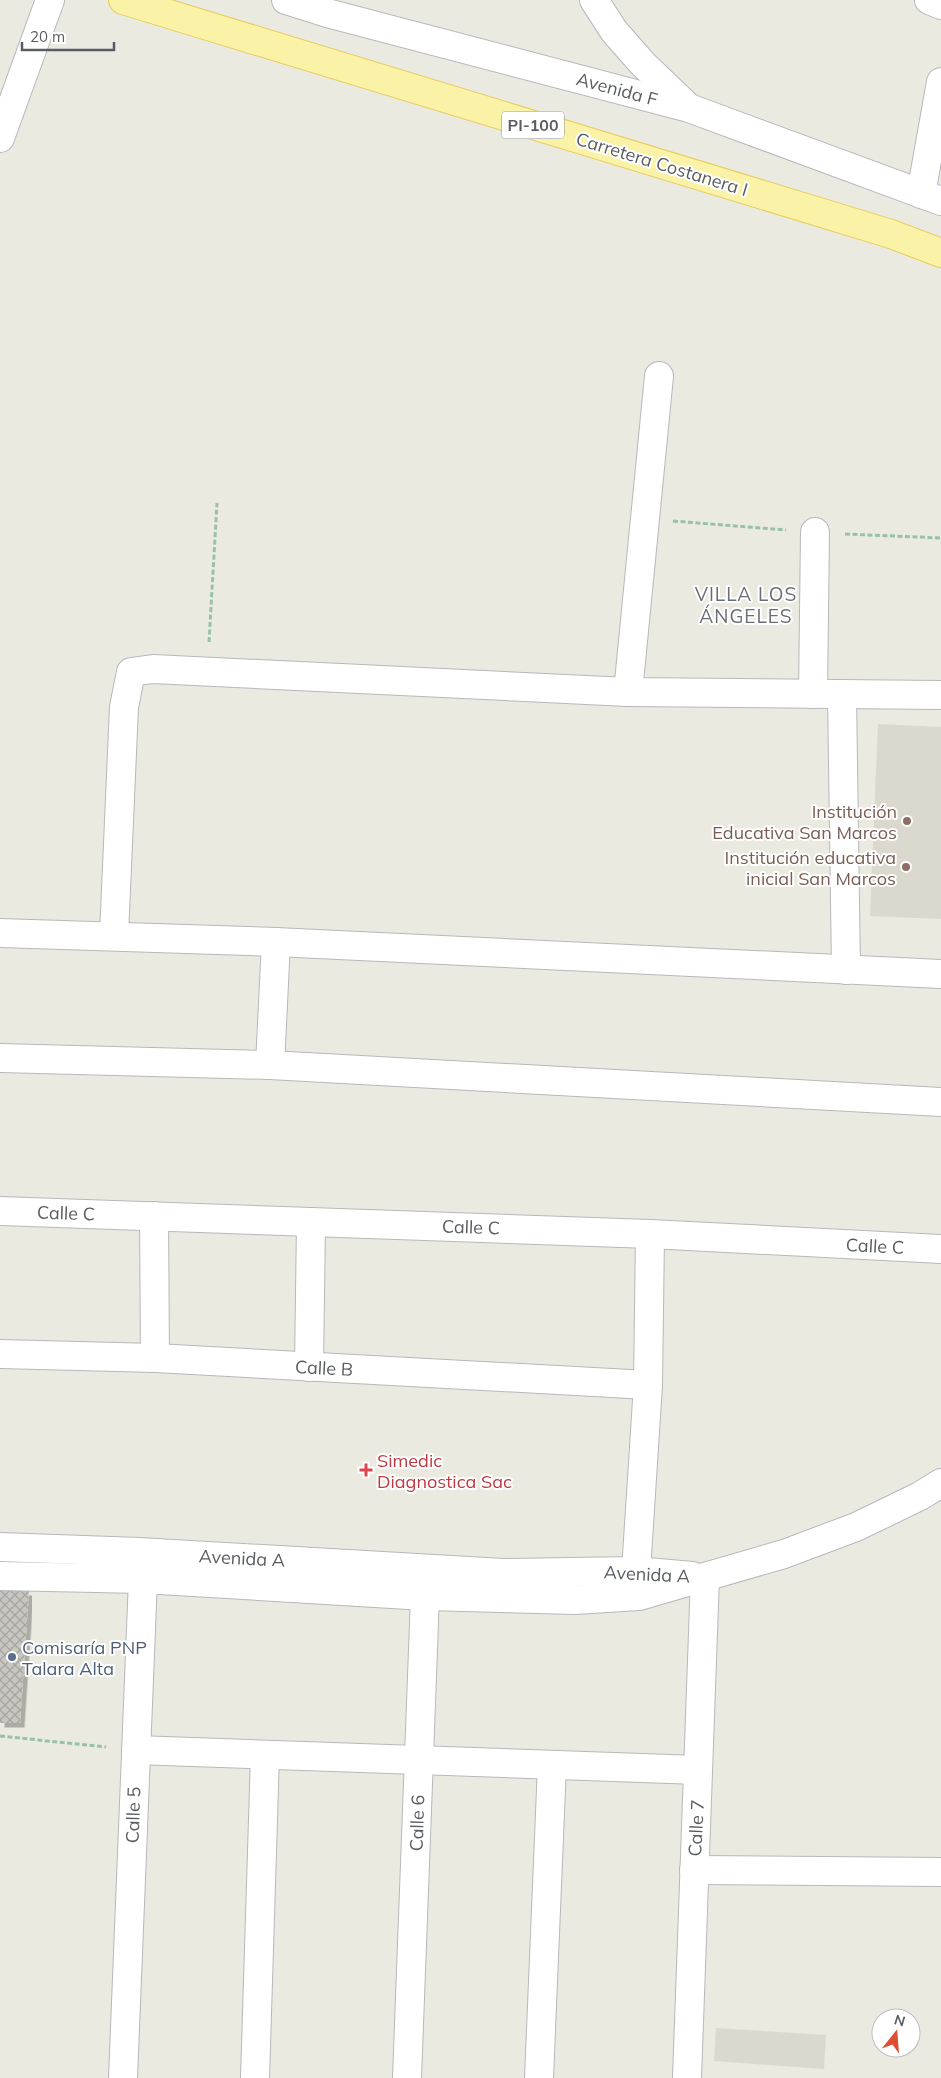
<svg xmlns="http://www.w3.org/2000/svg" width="941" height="2078" viewBox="0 0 941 2078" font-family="Mulish,sans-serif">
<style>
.education{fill:#dbd9ce}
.building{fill:url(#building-cross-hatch);filter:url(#shadow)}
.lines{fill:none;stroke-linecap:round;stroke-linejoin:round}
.minor-casing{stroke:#b6b8bc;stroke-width:30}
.major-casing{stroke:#e8cc5c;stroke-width:30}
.path{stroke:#98c2a7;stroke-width:3;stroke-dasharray:5 2.5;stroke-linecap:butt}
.minor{stroke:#fff;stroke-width:28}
.major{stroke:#faf3a7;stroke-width:28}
.education-dot{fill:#8d6e63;stroke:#fff;stroke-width:2}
.health-dot{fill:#e0444e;stroke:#fff;stroke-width:2}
.service-dot{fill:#5c6f8a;stroke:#fff;stroke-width:2}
.labels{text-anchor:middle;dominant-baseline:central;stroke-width:4;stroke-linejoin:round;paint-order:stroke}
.shield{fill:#fff;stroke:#8b8d90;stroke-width:1}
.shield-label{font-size:16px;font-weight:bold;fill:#595c60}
.street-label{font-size:18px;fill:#595c60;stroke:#fff}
.education-label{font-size:18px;fill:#785e54;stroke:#fff;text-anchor:end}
.health-label{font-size:18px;fill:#be3a42;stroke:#fff;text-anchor:start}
.service-label{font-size:18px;fill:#4e5e75;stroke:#fff;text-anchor:start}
.neighbourhood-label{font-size:19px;letter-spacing:1px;fill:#6a6e72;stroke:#fff}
</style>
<defs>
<pattern id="building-cross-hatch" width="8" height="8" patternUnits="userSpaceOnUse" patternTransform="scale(1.25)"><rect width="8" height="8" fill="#c8c6c0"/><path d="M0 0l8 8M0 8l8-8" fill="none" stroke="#a5a49f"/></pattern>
<filter id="shadow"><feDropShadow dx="4.5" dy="4.5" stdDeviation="0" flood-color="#0004"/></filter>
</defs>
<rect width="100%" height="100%" fill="#ebeae0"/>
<g class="education">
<polygon points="878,724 941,727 941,919 870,916"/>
<polygon points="716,2028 826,2035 824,2069 714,2061"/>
</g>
<polygon class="building" points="0,1591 29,1591 20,1723 0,1723"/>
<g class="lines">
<defs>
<g id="minor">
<polyline points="286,0 327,13 689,108 941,201"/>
<polyline points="594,0 614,31 642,63 687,106"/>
<polyline points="929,0 941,5"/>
<polyline points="0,138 50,0"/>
<polyline points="921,194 941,82"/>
<polyline points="628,692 659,376"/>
<polyline points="813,694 815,532"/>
<polyline points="842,694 846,970"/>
<polyline points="0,933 276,942 941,974"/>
<polyline points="114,935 124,707 131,672 153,669 628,692 941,695"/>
<polyline points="0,1058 270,1065 941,1102"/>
<polyline points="270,1065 276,942"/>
<polyline points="0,1211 650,1234 941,1249"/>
<polyline points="154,1216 155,1358"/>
<polyline points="0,1354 155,1358 648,1385"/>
<polyline points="309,1367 311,1222"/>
<polyline points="0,1547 139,1552 503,1573 636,1571 692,1576"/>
<polyline points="636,1571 648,1385 650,1234"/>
<polyline points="0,1576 143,1579 425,1596 575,1600 639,1596 784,1554 856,1527 920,1496 941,1483"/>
<polyline points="136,1750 698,1770"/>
<polyline points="694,1870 941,1872"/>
<polyline points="123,2078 143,1579 140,1563"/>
<polyline points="255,2078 265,1755"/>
<polyline points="407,2078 425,1596 421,1578"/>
<polyline points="539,2078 552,1765"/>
<polyline points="687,2078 705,1577"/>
</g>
<polyline id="major" points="123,0 891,234 941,253"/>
</defs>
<use href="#minor" class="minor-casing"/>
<use href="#major" class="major-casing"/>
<g class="path">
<polyline points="673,521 786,530"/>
<polyline points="845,534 941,538"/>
<polyline points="209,642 217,503"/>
<polyline points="0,1736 106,1747"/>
</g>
<use href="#minor" class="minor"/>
<use href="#major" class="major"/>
</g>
<g class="education-dot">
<circle cx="907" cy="821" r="5"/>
<circle cx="906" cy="867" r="5"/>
</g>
<path class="health-dot" d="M363.5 1462.5h5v5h5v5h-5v5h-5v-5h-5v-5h5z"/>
<circle class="service-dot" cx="12" cy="1657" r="5"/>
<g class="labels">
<rect class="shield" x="502" y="111.5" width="62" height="27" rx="4"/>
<g class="shield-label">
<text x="533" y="125">PI-100</text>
</g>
<g class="street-label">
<text transform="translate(617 89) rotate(15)">Avenida F</text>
<text transform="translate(662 164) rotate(17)">Carretera Costanera I</text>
<text transform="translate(66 1213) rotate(2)">Calle C</text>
<text transform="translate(471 1227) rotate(2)">Calle C</text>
<text transform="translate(875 1246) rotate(3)">Calle C</text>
<text transform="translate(324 1368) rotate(3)">Calle B</text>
<text transform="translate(242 1558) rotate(3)">Avenida A</text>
<text transform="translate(647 1574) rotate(3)">Avenida A</text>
<text transform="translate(133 1815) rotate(-88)">Calle 5</text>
<text transform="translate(417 1823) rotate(-88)">Calle 6</text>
<text transform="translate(696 1828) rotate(-87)">Calle 7</text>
</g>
<g class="education-label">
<text x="897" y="811">Institución<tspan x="897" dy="21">Educativa San Marcos</tspan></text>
<text x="896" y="857">Institución educativa<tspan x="896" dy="21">inicial San Marcos</tspan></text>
</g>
<g class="health-label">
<text x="377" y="1460">Simedic<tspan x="377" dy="21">Diagnostica Sac</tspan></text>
</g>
<g class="service-label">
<text x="22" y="1647">Comisaría PNP<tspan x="22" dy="21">Talara Alta</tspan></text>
</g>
<g class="neighbourhood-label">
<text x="746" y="594">VILLA LOS<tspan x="746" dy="22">ÁNGELES</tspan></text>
</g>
</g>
<g transform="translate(896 2033) rotate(17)"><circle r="24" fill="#ffffff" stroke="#bdbebf"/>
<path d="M0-4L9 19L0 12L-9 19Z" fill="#de4e33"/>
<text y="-8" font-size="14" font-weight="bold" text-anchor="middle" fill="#595c60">N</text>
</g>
<path d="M22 42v8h92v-8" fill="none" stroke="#595c60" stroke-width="2.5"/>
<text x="30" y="42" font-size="15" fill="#595c60" stroke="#ffffff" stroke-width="4" paint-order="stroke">20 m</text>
</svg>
